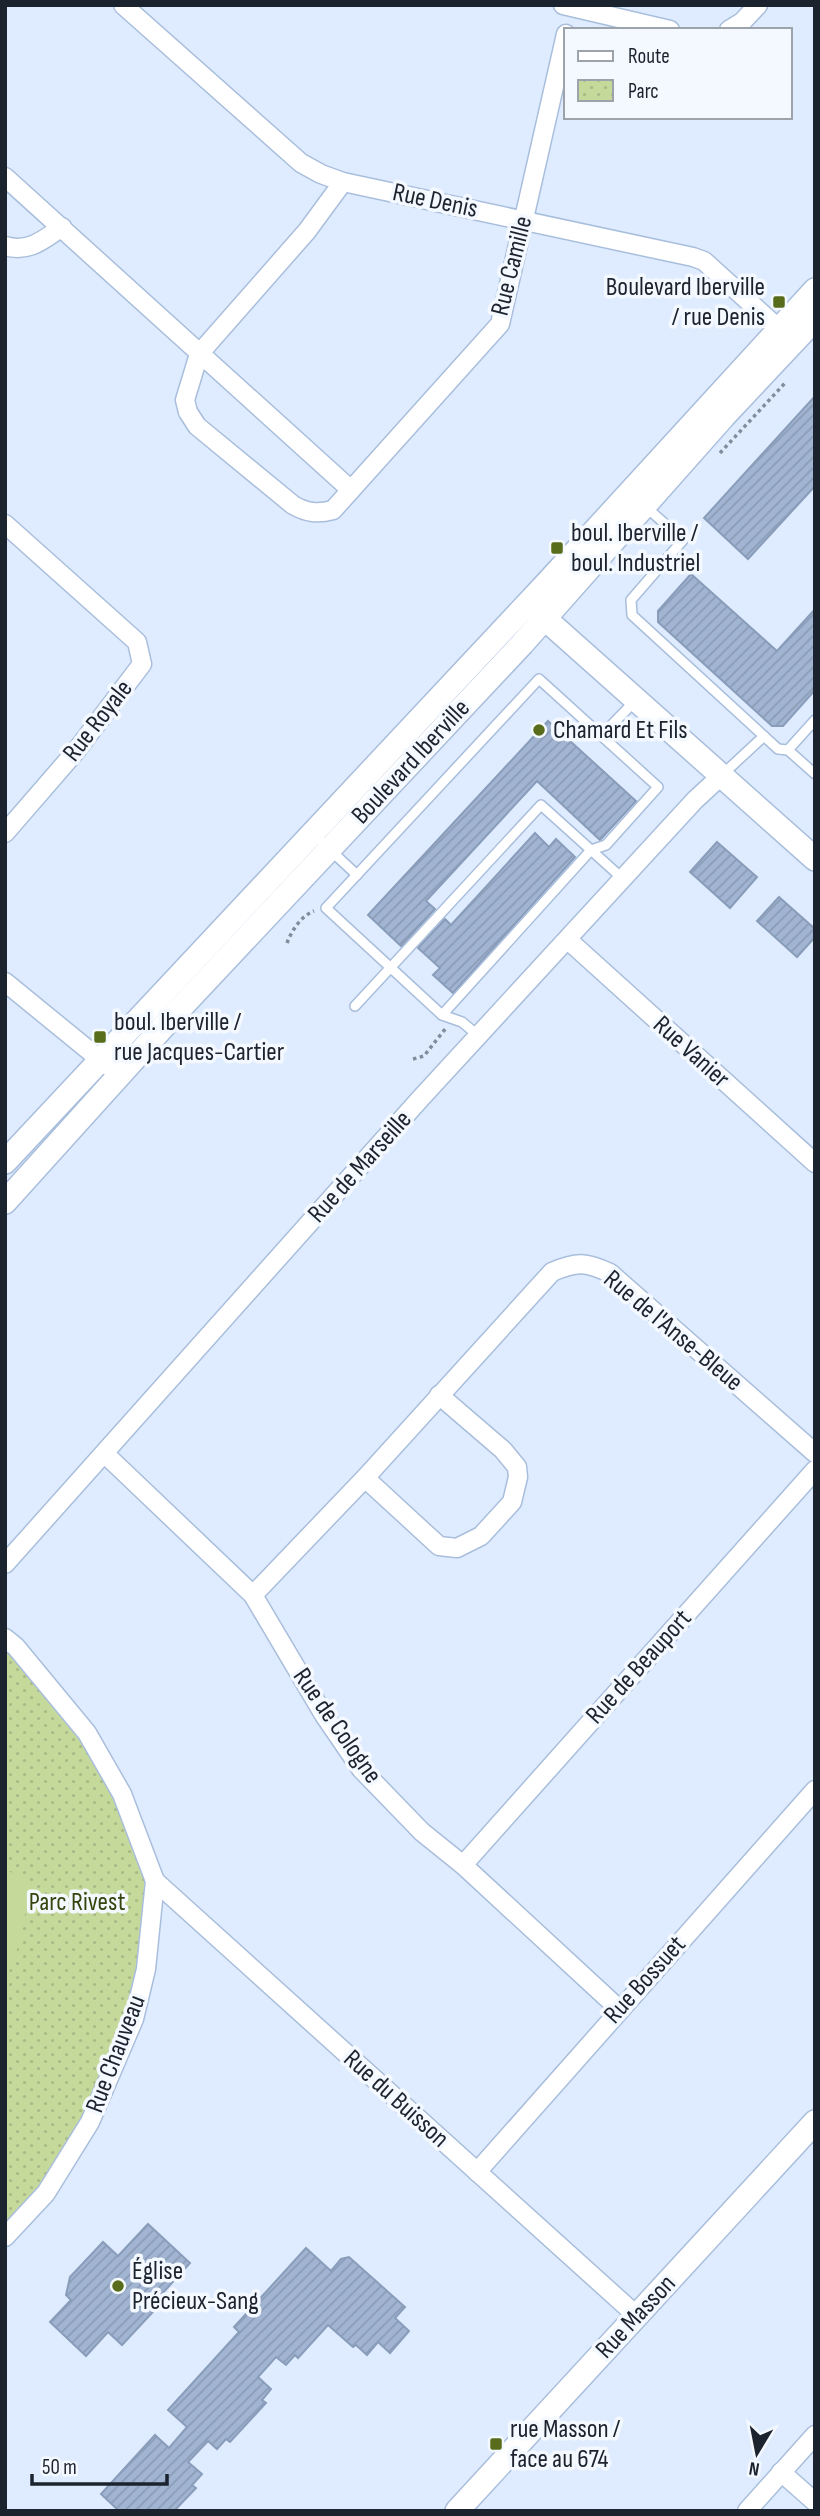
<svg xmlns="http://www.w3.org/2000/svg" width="820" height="2516" viewBox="0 0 820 2516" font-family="'Sofia Sans Condensed',sans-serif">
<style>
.park{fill:url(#park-dots)}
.pitch{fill:#c5d99b}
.building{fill:url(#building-hatch);stroke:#899dba;stroke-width:2}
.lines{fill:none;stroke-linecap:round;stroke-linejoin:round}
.service-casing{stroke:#a9bedc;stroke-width:12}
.minor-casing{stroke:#a9bedc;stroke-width:21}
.tertiary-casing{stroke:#a9bedc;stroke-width:26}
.path{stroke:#828d9c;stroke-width:3.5;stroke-dasharray:3.5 3.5;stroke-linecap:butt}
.service{stroke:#fff;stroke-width:9}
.minor{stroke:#fff;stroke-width:18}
.tertiary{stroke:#fff;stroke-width:23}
.poi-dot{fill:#586d1b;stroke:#f4f8ff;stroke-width:2.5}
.labels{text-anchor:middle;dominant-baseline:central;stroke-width:7;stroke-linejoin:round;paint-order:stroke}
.street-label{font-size:26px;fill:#1b232e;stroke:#f4f8ff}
.poi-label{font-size:26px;fill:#1b232e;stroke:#f4f8ff;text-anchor:start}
.park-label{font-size:26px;fill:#35430d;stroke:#f4f8ff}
</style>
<defs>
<pattern id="park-dots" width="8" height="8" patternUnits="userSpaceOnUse" patternTransform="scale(1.75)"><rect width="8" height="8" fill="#c5d99b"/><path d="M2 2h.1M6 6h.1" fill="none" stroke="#a9ba86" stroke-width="1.8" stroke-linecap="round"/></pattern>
<pattern id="building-hatch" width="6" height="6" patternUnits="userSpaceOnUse" patternTransform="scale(1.75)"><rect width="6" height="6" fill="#a1b5d3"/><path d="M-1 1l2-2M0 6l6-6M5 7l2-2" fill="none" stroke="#8a9bb5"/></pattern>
</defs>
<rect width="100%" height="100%" fill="#dfecff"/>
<polygon class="park" points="5,1638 87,1732 146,1853 151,1914 135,2015 91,2119 5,2238"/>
<path class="pitch" d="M5 1870 29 1879C26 1916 21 1947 5 1981Z"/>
<g class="building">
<polygon points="815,396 815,486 748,559 704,518"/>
<polygon points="691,574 777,651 815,609 815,690 783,726 772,726 658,622 658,611"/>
<polygon points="548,721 636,801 600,840 537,781 426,901 435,909 401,946 368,915"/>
<polygon points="535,833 549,847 556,839 575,857 453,993 433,975 440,968 418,948 445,919 451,925"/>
<polygon points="717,842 757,877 730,908 690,872"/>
<polygon points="779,897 815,929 815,937 797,957 757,921"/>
<polygon points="148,2224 190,2263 160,2296 164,2300 122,2345 108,2332 86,2356 50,2322 71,2300 66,2295 70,2277 103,2242 118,2256"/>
<polygon points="306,2248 331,2271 341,2259 349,2257 405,2307 395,2318 409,2331 390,2353 378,2342 367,2355 356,2345 353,2347 328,2325 298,2358 295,2355 286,2365 276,2357 258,2377 271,2389 262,2400 266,2403 230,2442 226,2439 217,2449 208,2441 188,2462 202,2474 192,2485 196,2488 174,2511 119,2511 101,2494 155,2435 169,2448 187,2427 168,2410 239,2332 234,2327"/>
</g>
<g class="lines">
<defs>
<g id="service">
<polyline points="646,507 683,540 631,600 632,615 778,749 788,750 815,774"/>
<polyline points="602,735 635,701"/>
<polyline points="788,750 815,720"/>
<polyline points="722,775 764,736"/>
<polyline points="312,833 357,875"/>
<polyline points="355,1006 541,805 591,850 606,845 658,787 539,679 326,908 442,1015 462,1022 480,1037"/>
<polyline points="442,1015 591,850 623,879"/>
</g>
<g id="minor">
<polyline points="123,5 301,163 321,174 343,182 693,257 704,261 779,329"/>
<polyline points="563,5 670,30"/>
<polyline points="729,30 742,22 758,5"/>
<polyline points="5,177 351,490"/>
<path d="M343 182 307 231 199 354 185 400 188 412 197 426 293 505C307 513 318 514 333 510L500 324 566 34"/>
<path d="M5 246C29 253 43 240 62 227"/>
<polyline points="5,524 137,642 142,664 76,751 5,833"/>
<polyline points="568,940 815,1163"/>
<polyline points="5,982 108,1066"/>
<polyline points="105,1454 253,1595 324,1715 361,1769 422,1832 463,1865 619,2009"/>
<polyline points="365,1478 439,1546 457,1548 481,1536 512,1502 518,1477 517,1467 503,1450 439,1395"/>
<polyline points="5,1564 420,1099 695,800 721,776"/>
<path d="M253 1595 365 1478 552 1272C577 1261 586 1262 610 1273L815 1453"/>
<polyline points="5,1638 16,1647 87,1733 122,1794 155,1881 146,1969 134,2019 90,2122 46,2193 5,2237"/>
<polyline points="463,1865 815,1470"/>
<polyline points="155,1881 637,2316"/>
<polyline points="477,2172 815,1790"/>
<polyline points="781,2472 815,2502"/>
<polyline points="747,2511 815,2435"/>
</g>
<g id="tertiary">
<polyline points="533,608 815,859"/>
<polyline points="5,1162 547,583 815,290"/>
<polyline points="5,1202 172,1017 522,644 724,416 815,319"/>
<polyline points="457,2511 815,2122"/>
</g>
</defs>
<use href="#service" class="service-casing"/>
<use href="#minor" class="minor-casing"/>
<use href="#tertiary" class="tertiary-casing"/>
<g class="path">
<polyline points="720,453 786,382"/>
<path d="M287 943C292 930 301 916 314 911"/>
<polyline points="413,1059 424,1056 446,1028"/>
</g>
<use href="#service" class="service"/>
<use href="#minor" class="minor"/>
<use href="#tertiary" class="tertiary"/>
</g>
<g class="poi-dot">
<rect x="772" y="295" width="14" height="14" rx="3.5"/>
<rect x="550" y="541" width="14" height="14" rx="3.5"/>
<circle cx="539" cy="730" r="7"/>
<rect x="93" y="1030" width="14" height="14" rx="3.5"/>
<circle cx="118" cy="2286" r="7"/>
<rect x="489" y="2437" width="14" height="14" rx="3.5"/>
</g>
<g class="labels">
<g class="street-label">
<text transform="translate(435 201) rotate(12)">Rue Denis</text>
<text transform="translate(512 266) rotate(-76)">Rue Camille</text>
<text transform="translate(98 721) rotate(-52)">Rue Royale</text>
<text transform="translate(411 762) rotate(-47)">Boulevard Iberville</text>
<text transform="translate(691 1052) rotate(42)">Rue Vanier</text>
<text transform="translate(360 1167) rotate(-48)">Rue de Marseille</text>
<text transform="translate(673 1331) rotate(40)">Rue de l'Anse-Bleue</text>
<text transform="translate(639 1667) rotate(-48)">Rue de Beauport</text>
<text transform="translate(337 1726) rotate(55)">Rue de Cologne</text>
<text transform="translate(645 1980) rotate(-48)">Rue Bossuet</text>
<text transform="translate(116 2054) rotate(-69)">Rue Chauveau</text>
<text transform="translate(396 2099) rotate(42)">Rue du Buisson</text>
<text transform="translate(636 2317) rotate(-47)">Rue Masson</text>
</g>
<g class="poi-label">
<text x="765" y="287" text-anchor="end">Boulevard Iberville<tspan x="765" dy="30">/ rue Denis</tspan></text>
<text x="571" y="533">boul. Iberville /<tspan x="571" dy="30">boul. Industriel</tspan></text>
<text x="553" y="730">Chamard Et Fils</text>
<text x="114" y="1022">boul. Iberville /<tspan x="114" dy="30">rue Jacques-Cartier</tspan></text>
<text x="132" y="2271">Église<tspan x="132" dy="30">Précieux-Sang</tspan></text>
<text x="510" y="2429">rue Masson /<tspan x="510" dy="30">face au 674</tspan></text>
</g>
<g class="park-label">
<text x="77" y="1902">Parc Rivest</text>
</g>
</g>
<rect width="820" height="2516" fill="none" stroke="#1b232e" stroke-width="14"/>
<rect x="564" y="28" width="228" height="91" fill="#f4f8ff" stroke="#9da3ab" stroke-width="2"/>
<rect x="578" y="51" width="35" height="10" fill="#ffffff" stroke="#9da3ab" stroke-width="2"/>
<text x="628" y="63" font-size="21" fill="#1b232e">Route</text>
<rect x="578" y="80" width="35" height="21" fill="url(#park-dots)" stroke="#9da3ab" stroke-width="2"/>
<text x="628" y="98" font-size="21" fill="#1b232e">Parc</text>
<g transform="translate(757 2453) rotate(190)" stroke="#f4f8ff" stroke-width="5" paint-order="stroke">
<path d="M0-5L12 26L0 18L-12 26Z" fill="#1b232e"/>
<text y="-10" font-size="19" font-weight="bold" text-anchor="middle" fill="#1b232e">N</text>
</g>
<path d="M32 2474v10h135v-10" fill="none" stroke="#1b232e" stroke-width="3.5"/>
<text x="42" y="2474" font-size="21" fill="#1b232e" stroke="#f4f8ff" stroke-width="5" paint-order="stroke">50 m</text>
</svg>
